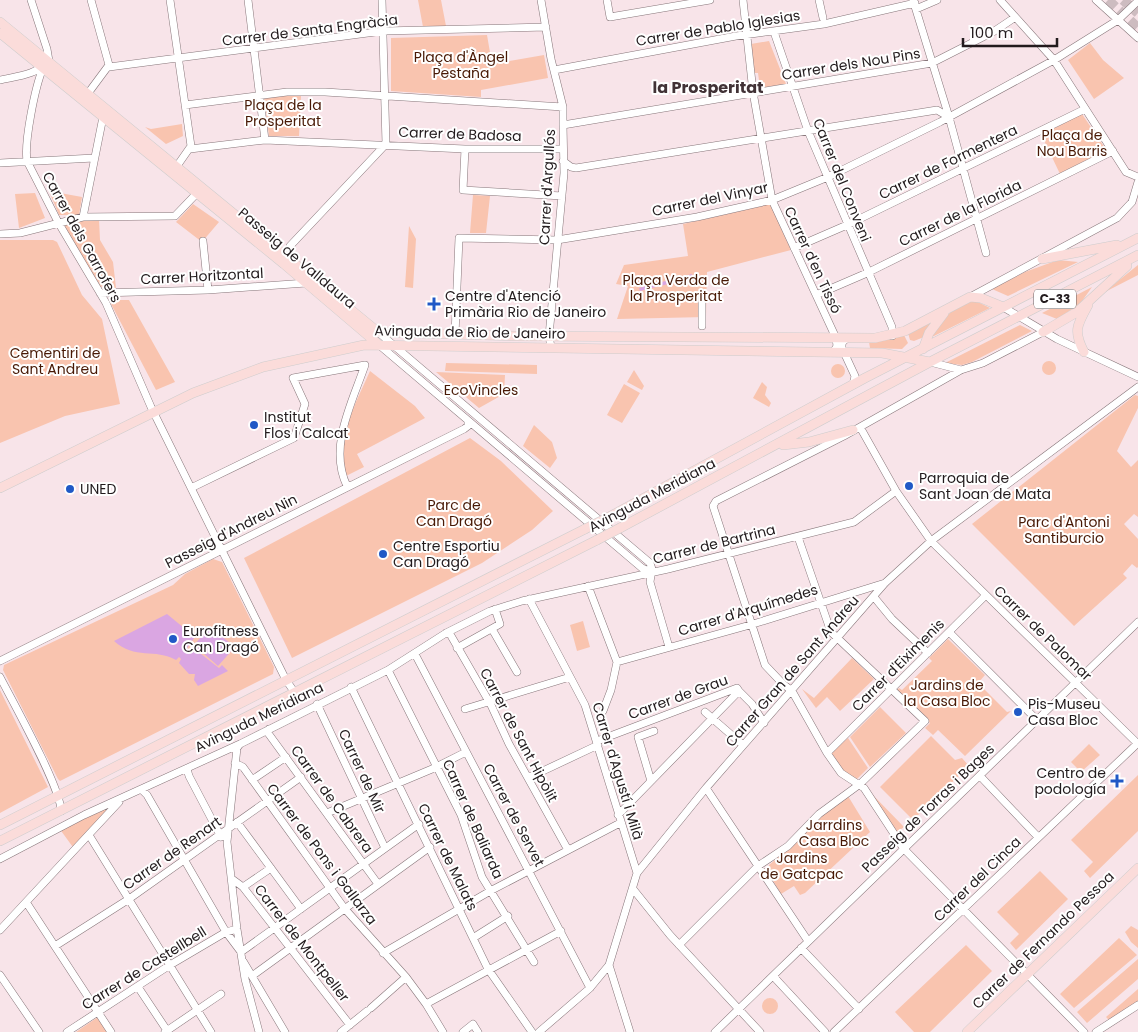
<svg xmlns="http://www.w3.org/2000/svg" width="1138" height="1032" viewBox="0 0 1138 1032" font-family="Poppins,sans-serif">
<rect width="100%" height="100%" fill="#f8e4e9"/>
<path fill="#f9c4af" d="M418 0H441L446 26 423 27Z
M487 35 492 64 544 55 548 78 481 90V97L391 91V38Z
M769 41 786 84 760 88 758 73H754L751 44Z
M1090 43 1103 60 1124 78 1094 99 1068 60Z
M282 96H301L299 136H269L264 98Z
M1082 114 1107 151 1060 174 1041 134Z
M182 124 183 136 166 144 145 127 151 129Z
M49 191 82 197 79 215H59Z
M35 193 45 218 19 228 15 194Z
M473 195 490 196 486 233H470Z
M193 204 219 222 202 242 176 222Z
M770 204 791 250 707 272 706 317 617 319 628 286 616 284 624 265 688 256 683 224Z
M99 219 100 240 113 262 116 288 101 287 66 231 64 225 69 222Z
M409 226 416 239 413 288 405 287Z
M0 240H53L57 242 82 295 102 319 120 404 65 416 0 443Z
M1058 260 1078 262 1008 296 992 289 1025 272Z
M1138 265V275L1103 293Z
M1092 287 1080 304 1057 319 1042 313Z
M109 300H129L175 382 156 390Z
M968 302H978L990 308 930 338C939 320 950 311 968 302Z
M934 319 924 337 914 341 910 340 908 333Z
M1020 325 1032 331 972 362 962 365 945 363Z
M904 335 908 343 902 349 870 348 869 342 882 341Z
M1042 368a7 7 0 1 1 14 0a7 7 0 1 1-14 0Z
M446 363 537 365V374L445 371Z
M831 371a7 7 0 1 1 14 0a7 7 0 1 1-14 0Z
M634 370 644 386 642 390 627 382Z
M370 371 415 406 425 418 357 454 364 467 346 476C334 441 356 403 370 371Z
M436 372 505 375 504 394 479 408Z
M762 382 767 387 765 395 771 403 769 407 753 398Z
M624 384 640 393 622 423 607 415Z
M1135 395 1138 396V408L1117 451 1131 467 1138 460V517L1134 514 1124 524 1138 539V567L1137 568 1132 564 1123 574 1127 578 1074 626 972 524Z
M534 425 552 442 557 458 550 468 523 446Z
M470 438 501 461 553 511 532 530 482 563 292 658 244 558Z
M213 559 222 562 274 667 273 674 60 781 58 779 3 670 4 665 173 585 185 574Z
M583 621 590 647 577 651 570 625Z
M948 639 985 675 978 683 1007 712 1011 711 965 756 938 730 933 735 925 728 930 723 897 690 899 688 902 690 932 661 929 658Z
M852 658 874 679 840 711 827 697 816 708 802 689 814 698Z
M0 690 48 787 0 813Z
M880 707 906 733 870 767 850 737Z
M931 736 955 760 962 758 969 766 913 820 880 787Z
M848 738 868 768 856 780 845 774 830 754Z
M1089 744 1100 755 1081 772 1071 762Z
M1138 775V831L1090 878 1084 871 1093 862 1071 840Z
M869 791 904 827 896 833Z
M848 796 870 832 805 893 800 895 794 886 781 894 769 874V865L798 840 819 814Z
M123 799 75 850 59 828Z
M1040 871 1068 899 1016 950 1010 943 1019 934 997 912Z
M1131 926 1138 930V948L1131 942 1125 932Z
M1119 938 1137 955 1074 1008 1060 994Z
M966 945 992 971 930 1032H914L895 1012Z
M1138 959V979L1087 1023 1077 1012Z
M1138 989V1001L1109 1020 1106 1017Z
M762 1006a8 8 0 1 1 16 0a8 8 0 1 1-16 0Z
M98 1017 109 1032H76Z"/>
<path fill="#daa6e2" d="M692 274V278L640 291 639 288Z
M167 614 195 637 187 648 189 650 192 647 219 668 222 665 228 671 198 686 194 680 195 674H189L179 663 181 659 179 657 176 660C155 648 135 660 114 641Z
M210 627 235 647 218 666 194 645Z"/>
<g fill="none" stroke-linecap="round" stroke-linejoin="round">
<path stroke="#cdbcc0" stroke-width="10" stroke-dasharray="10 5" stroke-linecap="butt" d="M1108 0 1138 28
M1123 0 1138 13"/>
<g stroke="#87767a" stroke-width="8">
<path id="minor" d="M170 0 191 146 177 166 172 167
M248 0 265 140
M541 0 551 59 563 107V125L564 173 549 336 551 347
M607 0 610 17 710 0
M743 0 753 92 772 200 836 338 837 346 834 351
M819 0 823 18
M913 0 949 117 986 253
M1000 0 1054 60 1126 172 1138 177
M1096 0 1138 38
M916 9 937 0
M774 32 808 131 892 327V336
M109 67 383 31 546 27
M43 68C35 87 24 142 27 161L58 222 106 303 151 407 286 680 295 693
M554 70 736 36 824 24 915 3
M0 80C18 76 36 75 49 61L47 49 31 0
M86 96 109 65 91 0
M185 105 287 92H325L563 107
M563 125 932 63 993 32 1014 18
M190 149 265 140 465 149H563
M465 149 463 190 562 196
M563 161 571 167 576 168 937 110 949 117
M0 163 94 158
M83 217 103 117
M0 234 20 233 83 217 175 216 199 191
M203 241 208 290
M794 248 847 225 1085 109
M287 255 290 246 386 144 382 0
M100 293 208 290 306 283
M816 295 867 273 1113 151
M970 297 1117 218 1132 202 1138 182
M1003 307 1057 339 1138 377
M702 326V293
M378 332 650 563 652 569 650 582 669 647
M1043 332 983 363 961 370 844 436 716 501 713 506 765 665 783 684 792 691 827 753 841 773 864 788 904 849 1084 1032
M455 335 459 238 557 240 697 217 772 200 828 177 940 122 1054 60 1118 20 1138 1
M847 338 842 343V348L855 376 853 385
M378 344 642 568 651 572
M930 362 961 370
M860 427 896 491 931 541 1138 744
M191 488 294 438 305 404 293 378 365 365C352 403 328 447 347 486
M588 586 617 662 611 690 603 711
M874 597 892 619 928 653
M529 599 585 705 637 873
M492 629 517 672
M949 632 1037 720
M446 633 450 634 491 705 509 744 568 850
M457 648 500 624 495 609
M415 654 590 988
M0 661 464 429 468 426V421
M617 662 750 625 885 583
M388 670 461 815 482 877 534 962
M0 677C13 702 61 788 61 811
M351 687 488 969 532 1032
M739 691 752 704 764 723
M317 704 385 848
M465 709 570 677
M705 712 743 745
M269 729 268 733 378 884
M597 741 737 688 739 691 618 815
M240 744 237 748 227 842 237 929 245 979 259 1032
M827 753 986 595
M235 763 243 767 345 909 406 977 426 1004 443 1032
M187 769 189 776 221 837
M980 776 1038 837
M528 778 598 745
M252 780 286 757
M651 781 638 737 654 731
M706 788 808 941
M142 790 147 795 226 932 241 952 419 824
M327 813 432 769 466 752
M237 822 301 909
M89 835 211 1032
M0 859 84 815 240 744 388 670 446 633 490 611 522 601 668 569 854 522 896 491
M232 879 243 887 350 1025
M243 887 271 868
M633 889 670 935 760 1032
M26 902 111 1032
M0 930 119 802
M473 938 508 916
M679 945 758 866 788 846 819 814 860 784 925 721 831 632 798 537
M55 946 129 899 301 777
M801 948 859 1009
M383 953 492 890 620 823
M243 961 285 1032
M609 965 630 1032
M0 975 39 1032
M252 976 430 847
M773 976 825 1032
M138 987 168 1032
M426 1004 561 931
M371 1008 406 977
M67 1032 170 965 226 932 237 929
M165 1032 221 994
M341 1032 367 1011
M463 1032 473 1024 478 1032
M539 1032 590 988 609 965 637 873 706 788 885 583 931 541 1138 387
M715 1032 1138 622
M834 1032 1138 743
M1096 1032 1138 1005"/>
</g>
<g stroke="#cecdcd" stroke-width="10">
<path id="major" d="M0 22 378 332 515 336 875 338 905 331 970 297 981 298 1003 307
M0 33 284 264 378 344
M1042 259 1117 245
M1043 332 1077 312 1127 266
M923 349 929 333 944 313
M1084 352C1073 331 1077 325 1088 305
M783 445 809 442 853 430
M0 488 193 393 263 367 364 345 882 353 930 362
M609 517 865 378 1138 238
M620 528 930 362 1138 255
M0 825 585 529
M0 841 597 540
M967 1032 1138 868"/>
</g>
<use href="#minor" stroke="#fff" stroke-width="7"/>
<use href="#major" stroke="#fbdcda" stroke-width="9"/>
<g stroke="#cecdcd" stroke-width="10" stroke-linecap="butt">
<path id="major-bridge" d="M585 529 609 517
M597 540 620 528"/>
</g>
<use href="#major-bridge" stroke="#fbdcda" stroke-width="9"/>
</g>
<g fill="#2059c6" stroke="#fff" stroke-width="2">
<path d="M431.5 296.5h5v5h5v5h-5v5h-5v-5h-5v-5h5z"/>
<circle cx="254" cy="425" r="5"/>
<circle cx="909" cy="486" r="5"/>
<circle cx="70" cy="489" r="5"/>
<circle cx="383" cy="554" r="5"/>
<circle cx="173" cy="639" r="5"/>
<circle cx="1018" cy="712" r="5"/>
<path d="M1114.5 773.5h5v5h5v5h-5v5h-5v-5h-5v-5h5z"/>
</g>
<g text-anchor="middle" stroke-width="4" stroke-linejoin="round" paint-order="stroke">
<rect fill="#fff" stroke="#645f61" stroke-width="1" x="1034" y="289.5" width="42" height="19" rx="4"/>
<g font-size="12" font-weight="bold" fill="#221b1d">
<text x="1055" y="303">C-33</text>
</g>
<g font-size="14" fill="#221b1d" stroke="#fff">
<text transform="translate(718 28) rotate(-9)" y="5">Carrer de Pablo Iglesias</text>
<text transform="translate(310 30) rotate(-7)" y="5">Carrer de Santa Engràcia</text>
<text transform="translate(851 64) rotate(-9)" y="5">Carrer dels Nou Pins</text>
<text transform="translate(460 134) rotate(2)" y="5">Carrer de Badosa</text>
<text transform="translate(948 162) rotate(-26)" y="5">Carrer de Formentera</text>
<text transform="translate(842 180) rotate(68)" y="5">Carrer del Conveni</text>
<text transform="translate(547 187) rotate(-87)" y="5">Carrer d'Argullós</text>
<text transform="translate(710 199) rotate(-12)" y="5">Carrer del Vinyar</text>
<text transform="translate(960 213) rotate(-26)" y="5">Carrer de la Florida</text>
<text transform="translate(82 237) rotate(61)" y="5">Carrer dels Garrofers</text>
<text transform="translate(297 258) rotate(40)" y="5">Passeig de Valldaura</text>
<text transform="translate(813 260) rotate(65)" y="5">Carrer d'en Tissó</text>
<text transform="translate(202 276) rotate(-3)" y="5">Carrer Horitzontal</text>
<text transform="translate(470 332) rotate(1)" y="5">Avinguda de Rio de Janeiro</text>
<text transform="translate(652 495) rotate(-28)" y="5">Avinguda Meridiana</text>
<text transform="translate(231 531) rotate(-27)" y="5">Passeig d'Andreu Nin</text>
<text transform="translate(714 544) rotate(-14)" y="5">Carrer de Bartrina</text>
<text transform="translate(748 610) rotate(-17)" y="5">Carrer d'Arquímedes</text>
<text transform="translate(1043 633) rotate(44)" y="5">Carrer de Palomar</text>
<text transform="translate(898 665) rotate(-45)" y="5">Carrer d'Eiximenis</text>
<text transform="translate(792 671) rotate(-49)" y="5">Carrer Gran de Sant Andreu</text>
<text transform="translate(678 697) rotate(-20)" y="5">Carrer de Grau</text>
<text transform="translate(259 717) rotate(-26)" y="5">Avinguda Meridiana</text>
<text transform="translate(519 735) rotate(62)" y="5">Carrer de Sant Hipòlit</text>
<text transform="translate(362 771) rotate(65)" y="5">Carrer de Mir</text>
<text transform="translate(618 771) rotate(73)" y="5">Carrer d'Agustí i Milà</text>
<text transform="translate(332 799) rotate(54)" y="5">Carrer de Cabrera</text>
<text transform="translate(928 808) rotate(-44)" y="5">Passeig de Torras i Bages</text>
<text transform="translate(514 815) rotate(62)" y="5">Carrer de Servet</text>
<text transform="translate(473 819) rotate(66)" y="5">Carrer de Baliarda</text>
<text transform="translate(172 853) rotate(-35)" y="5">Carrer de Renart</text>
<text transform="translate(322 854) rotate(53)" y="5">Carrer de Pons i Gallarza</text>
<text transform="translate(448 857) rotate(64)" y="5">Carrer de Malats</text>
<text transform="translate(977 879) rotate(-44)" y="5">Carrer del Cinca</text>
<text transform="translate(1043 940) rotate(-44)" y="5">Carrer de Fernando Pessoa</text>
<text transform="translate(302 943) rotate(52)" y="5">Carrer de Montpeller</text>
<text transform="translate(144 968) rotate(-32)" y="5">Carrer de Castellbell</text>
</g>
<g font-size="14" fill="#481905" stroke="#fff">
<text x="461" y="62">Plaça d'Àngel<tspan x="461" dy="16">Pestaña</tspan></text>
<text x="283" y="110">Plaça de la<tspan x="283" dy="16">Prosperitat</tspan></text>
<text x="1072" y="140">Plaça de<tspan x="1072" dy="16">Nou Barris</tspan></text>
<text x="676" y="285">Plaça Verda de<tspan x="676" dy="16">la Prosperitat</tspan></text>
<text x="55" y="358">Cementiri de<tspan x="55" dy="16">Sant Andreu</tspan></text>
<text x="481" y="395">EcoVincles</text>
<text x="454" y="510">Parc de<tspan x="454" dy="16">Can Dragó</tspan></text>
<text x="1064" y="527">Parc d'Antoni<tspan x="1064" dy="16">Santiburcio</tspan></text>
<text x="947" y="690">Jardins de<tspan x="947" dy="16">la Casa Bloc</tspan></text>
<text x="834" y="830">Jarrdins<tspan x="834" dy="16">Casa Bloc</tspan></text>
<text x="802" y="863">Jardins<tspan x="802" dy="16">de Gatcpac</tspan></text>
</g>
<g font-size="14" fill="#221b1d" stroke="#fff" text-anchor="start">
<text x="445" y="301">Centre d'Atenció<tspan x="445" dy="16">Primària Rio de Janeiro</tspan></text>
<text x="264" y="422">Institut<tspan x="264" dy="16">Flos i Calcat</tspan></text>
<text x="919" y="483">Parroquia de<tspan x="919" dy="16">Sant Joan de Mata</tspan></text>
<text x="80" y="494">UNED</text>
<text x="393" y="551">Centre Esportiu<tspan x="393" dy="16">Can Dragó</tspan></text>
<text x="183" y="636">Eurofitness<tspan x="183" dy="16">Can Dragó</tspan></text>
<text x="1028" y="709">Pis-Museu<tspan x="1028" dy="16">Casa Bloc</tspan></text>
<text x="1106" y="778" text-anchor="end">Centro de<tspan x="1106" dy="16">podología</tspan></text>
</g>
<g font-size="16" font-weight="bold" fill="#413236" stroke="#fff">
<text x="708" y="93">la Prosperitat</text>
</g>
</g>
<path d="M963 38v8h94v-8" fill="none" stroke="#221b1d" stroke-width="2.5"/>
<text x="970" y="38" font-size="15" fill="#221b1d" stroke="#ffffff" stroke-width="4" paint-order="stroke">100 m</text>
</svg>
